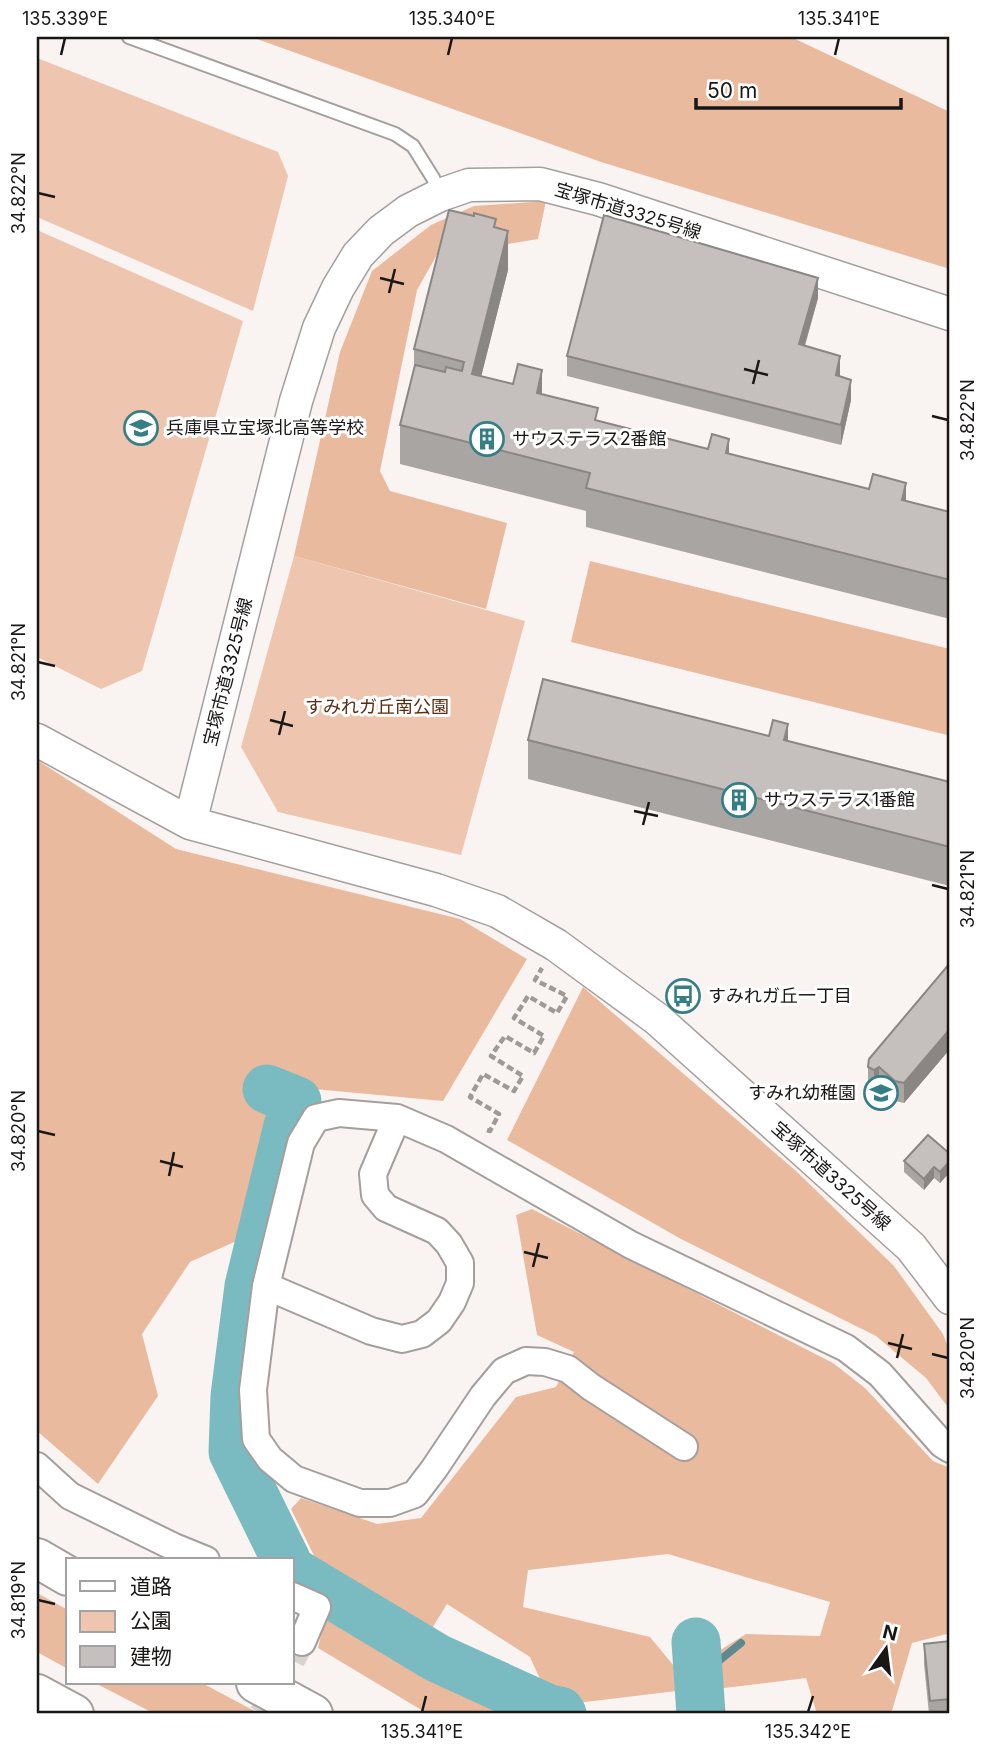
<svg xmlns="http://www.w3.org/2000/svg" width="987" height="1751" viewBox="0 0 987 1751" font-family="Inter,'Noto Sans JP',sans-serif">
<rect width="100%" height="100%" fill="#f9f4f1"/>
<path fill="#eec5ae" d="M37 58 278 152 288 176 253 311 37 217Z
M37 230 243 321 142 671 101 689 37 657Z
M294 556 525 621 461 855 278 812 241 747Z"/>
<path fill="#eaba9f" d="M251 37H791L950 112V269L601 162Z
M546 201 538 239 485 248 443 244 417 290 380 471 390 491 507 523 486 609 294 556 340 352 372 271 431 225 474 206Z
M590 561 950 649V738L947 735 571 642Z
M37 760 176 849 460 919 527 959 443 1101 314 1089 275 1126 243 1238 190 1262 142 1334 158 1396 98 1484 37 1431Z
M583 987 796 1171 894 1266 943 1334 950 1352V1410L926 1378 876 1336 681 1239 507 1140Z
M532 1209 833 1363 865 1388 933 1461 950 1468V1633L912 1643 891 1714H817L806 1678 716 1689 709 1657 746 1634 820 1636 830 1602 668 1554 528 1570 523 1607 650 1637 693 1689 552 1706 530 1657 447 1604 421 1646 445 1681 500 1714H428L318 1648 331 1590 291 1509 301 1498 377 1524 421 1518 516 1397 556 1387 574 1352 537 1335 516 1215Z
M37 1593 68 1610V1669L37 1652Z
M95 1683H202L260 1714H155Z"/>
<g fill="none" stroke-linecap="round" stroke-linejoin="round">
<path stroke="#5d8a8e" stroke-width="8" d="M699 1677 741 1643"/>
<path stroke="#7abbc1" stroke-width="49" d="M267 1089 297 1101 288 1126 249 1286 235 1396 233 1452 286 1560
M292 1571 437 1658 549 1709 560 1711 562 1714
M696 1642 701 1714"/>
<path stroke="#d7d3d0" stroke-width="26" stroke-dasharray="26 13" stroke-linecap="butt" d="M292 1660 302 1642
M262 1714 280 1683"/>
<g stroke="#a49f9d" stroke-width="16">
<path id="service" d="M129 37 395 134 413 146 433 178 440 194"/>
</g>
<g stroke="#a49f9d" stroke-width="30">
<path id="minor" d="M266 1286 371 1331 402 1339 422 1334 439 1321 452 1302 460 1283V1263L449 1244 437 1231 386 1208 375 1195 373 1174 397 1118
M684 1447 591 1387 568 1369 545 1362 526 1361 504 1371 483 1396 434 1469 415 1494 390 1503H360L294 1479 270 1459 256 1439 253 1390 266 1286 301 1143 316 1118 339 1113 397 1118 446 1139 631 1245 846 1348 880 1374 942 1444 950 1449
M37 1466 70 1496 174 1547 206 1560
M292 1596 317 1607 302 1642"/>
</g>
<g stroke="#a49f9d" stroke-width="35">
<path id="tertiary" d="M950 314 598 199 540 184 469 185 440 195 408 211 381 231 358 255 338 288 319 328 296 401 190 823 436 890 497 911 556 945 657 1019 911 1247 950 1298
M37 740 190 823"/>
</g>
<g stroke="#a49f9d" stroke-width="42">
<path id="motorway" d="M37 1558 68 1576
M256 1683 313 1714
M37 1694 74 1714"/>
</g>
<path stroke="#9d9a97" stroke-width="4.5" stroke-dasharray="7 3.5" stroke-linecap="butt" d="M487 1130 490 1131 499 1114 470 1097 483 1074 514 1091 523 1076 491 1056 505 1036 534 1053 544 1036 514 1018 528 996 557 1013 567 996 535 980 542 968"/>
<use href="#service" stroke="#fff" stroke-width="12"/>
<use href="#minor" stroke="#fff" stroke-width="26"/>
<use href="#tertiary" stroke="#fff" stroke-width="32"/>
<use href="#motorway" stroke="#fff" stroke-width="38"/>
</g>
<path fill="#a9a5a3" d="M496 228 508 270 481 376 542 394 598 421 729 454 950 512V619L586 527V511L400 464V425L414 368V349Z
M818 298 805 346 840 376 851 400 841 445 567 376V356Z
M528 740 788 741 950 782V886L528 779Z
M950 963V1049L904 1103 895 1101 879 1087 874 1090 868 1088V1067Z
M950 1154V1172L940 1183 934 1178 924 1190 904 1172V1161Z
M950 1641V1714H929L924 1664V1644Z"/>
<path fill="#8a8684" d="M508 231V270L472 413V374Z
M818 278V298L799 365V344Z
M840 356V376L836 375Z
M542 370V409L537 393Z
M851 380V400L841 445V425Z
M729 439V478L726 453Z
M906 483V522L902 500Z
M788 724V763L784 740Z
M950 1029V1049L904 1103V1083Z
M879 1067V1087L874 1090V1070Z
M950 1161V1172L940 1183V1172Z
M934 1167V1178L924 1190V1179Z"/>
<path fill="#c5c0bd" stroke="#8a8684" stroke-width="2" d="M449 210 474 216V213L496 219 494 227 508 231 472 374 513 384 518 364 542 370 537 393 598 408 595 420 708 449 712 434 729 439 726 453 869 489 873 474 906 483 902 500 950 512V580L586 488 590 473 400 425 415 365 445 372 446 367 462 371 464 362 414 349Z
M604 215 818 278 799 344 840 356 836 375 851 380 841 425 567 356Z
M543 679 769 736 773 720 788 724 784 740 950 782V847L528 740Z
M950 963V1029L904 1083 895 1081 879 1067 874 1070 868 1067 869 1059Z
M928 1135 950 1154V1161L940 1172 934 1167 924 1179 904 1161Z
M950 1641V1699L930 1701 924 1644Z"/>
<path fill="none" stroke="#191716" stroke-width="2.5" d="M61 55 65 38M448 55 452 38M835 55 839 38M38 193 55 197M380 278 404 284M389 293 395 269M744 369 768 375M753 384 759 360M932 416 948 420M38 662 55 666M270 720 293 726M279 735 285 711M634 811 658 816M643 825 649 802M932 885 948 889M38 1131 55 1135M160 1161 183 1167M169 1176 174 1152M524 1252 548 1258M533 1267 539 1243M888 1343 912 1349M932 1354 948 1358M897 1358 903 1334M38 1600 55 1604M422 1712 426 1696M808 1712 813 1696"/>
<defs>
<g id="school-ring" transform="scale(1.75)"><circle r="9.5" fill="#fff" stroke="#367e85" stroke-width="1.5"/><path d="M0-5L7-2L0 1L-7-2ZM-4 1L0 2.5L4 1V4Q0 6-4 4Z" fill="#367e85"/></g>
<g id="building-ring" transform="scale(1.75)"><circle r="9.5" fill="#fff" stroke="#367e85" stroke-width="1.5"/><path d="M-4-6H4V6H1V3H-1V6H-4ZM-2.5-4.3h1.7v1.8h-1.7ZM.8-4.3h1.7v1.8H.8ZM-2.5-1h1.7V.8h-1.7ZM.8-1h1.7V.8H.8Z" fill="#367e85"/></g>
<g id="bus-ring" transform="scale(1.75)"><circle r="9.5" fill="#fff" stroke="#367e85" stroke-width="1.5"/><path d="M-5-6H5V4H4V6H2V4H-2V6H-4V4H-5ZM-3.5-4V0h7V-4ZM-3.5 1.2v1.5H-2V1.2ZM2 1.2v1.5H3.5V1.2Z" fill="#367e85"/></g>
</defs>
<g fill-rule="evenodd">
<use href="#school-ring" x="141" y="428"/>
<use href="#building-ring" x="487" y="439"/>
<use href="#building-ring" x="739" y="800"/>
<use href="#bus-ring" x="683" y="996"/>
<use href="#school-ring" x="881" y="1093"/>
</g>
<g text-anchor="middle" stroke-width="6" stroke-linejoin="round" paint-order="stroke">
<g font-size="18" fill="#191716" stroke="#fff">
<text transform="translate(628 211) rotate(17)" y="6">宝塚市道3325号線</text>
<text transform="translate(228 672) rotate(-76)" y="6">宝塚市道3325号線</text>
<text transform="translate(831 1176) rotate(42)" y="6">宝塚市道3325号線</text>
</g>
<g font-size="18" fill="#191716" stroke="#fff" text-anchor="start">
<text x="166" y="434">兵庫県立宝塚北高等学校</text>
<text x="512" y="445">サウステラス2番館</text>
<text x="764" y="806">サウステラス1番館</text>
<text x="708" y="1002">すみれガ丘一丁目</text>
<text x="856" y="1099" text-anchor="end">すみれ幼稚園</text>
</g>
<g font-size="18" fill="#5a2d10" stroke="#fff">
<text x="377" y="713">すみれガ丘南公園</text>
</g>
</g>
<rect width="987" height="1751" fill="none" stroke="#ffffff" stroke-width="77"/>
<rect x="66" y="1558" width="228" height="126" fill="#ffffff" stroke="#a3a2a2" stroke-width="2"/>
<rect x="80" y="1581" width="35" height="10" fill="#ffffff" stroke="#a3a2a2" stroke-width="2"/>
<text x="130" y="1594" font-size="21" fill="#191716">道路</text>
<rect x="80" y="1611" width="35" height="21" fill="#eec5ae" stroke="#a3a2a2" stroke-width="2"/>
<text x="130" y="1628" font-size="21" fill="#191716">公園</text>
<rect x="80" y="1646" width="35" height="21" fill="#c5c0bd" stroke="#a3a2a2" stroke-width="2"/>
<text x="130" y="1664" font-size="21" fill="#191716">建物</text>
<g transform="translate(886 1649) rotate(14)" stroke="#ffffff" stroke-width="5" paint-order="stroke">
<path d="M0-5L12 26L0 18L-12 26Z" fill="#191716"/>
<text y="-10" font-size="19" font-weight="bold" text-anchor="middle" fill="#191716">N</text>
</g>
<path d="M696 98v10h205v-10" fill="none" stroke="#191716" stroke-width="3.5"/>
<text x="707" y="98" font-size="21" fill="#191716" stroke="#ffffff" stroke-width="5" paint-order="stroke">50 m</text>
<rect x="38" y="38" width="910" height="1674" fill="none" stroke="#191716" stroke-width="2.5"/>
<g font-size="18" text-anchor="middle" fill="#191716">
<text x="65" y="25">135.339°E</text>
<text x="452" y="25">135.340°E</text>
<text x="839" y="25">135.341°E</text>
<text transform="translate(19 193) rotate(-90)" y="6">34.822°N</text>
<text transform="translate(968 420) rotate(-90)" y="6">34.822°N</text>
<text transform="translate(19 662) rotate(-90)" y="6">34.821°N</text>
<text transform="translate(968 889) rotate(-90)" y="6">34.821°N</text>
<text transform="translate(19 1131) rotate(-90)" y="6">34.820°N</text>
<text transform="translate(968 1358) rotate(-90)" y="6">34.820°N</text>
<text transform="translate(19 1600) rotate(-90)" y="6">34.819°N</text>
<text x="422" y="1738">135.341°E</text>
<text x="808" y="1738">135.342°E</text>
</g>
</svg>
